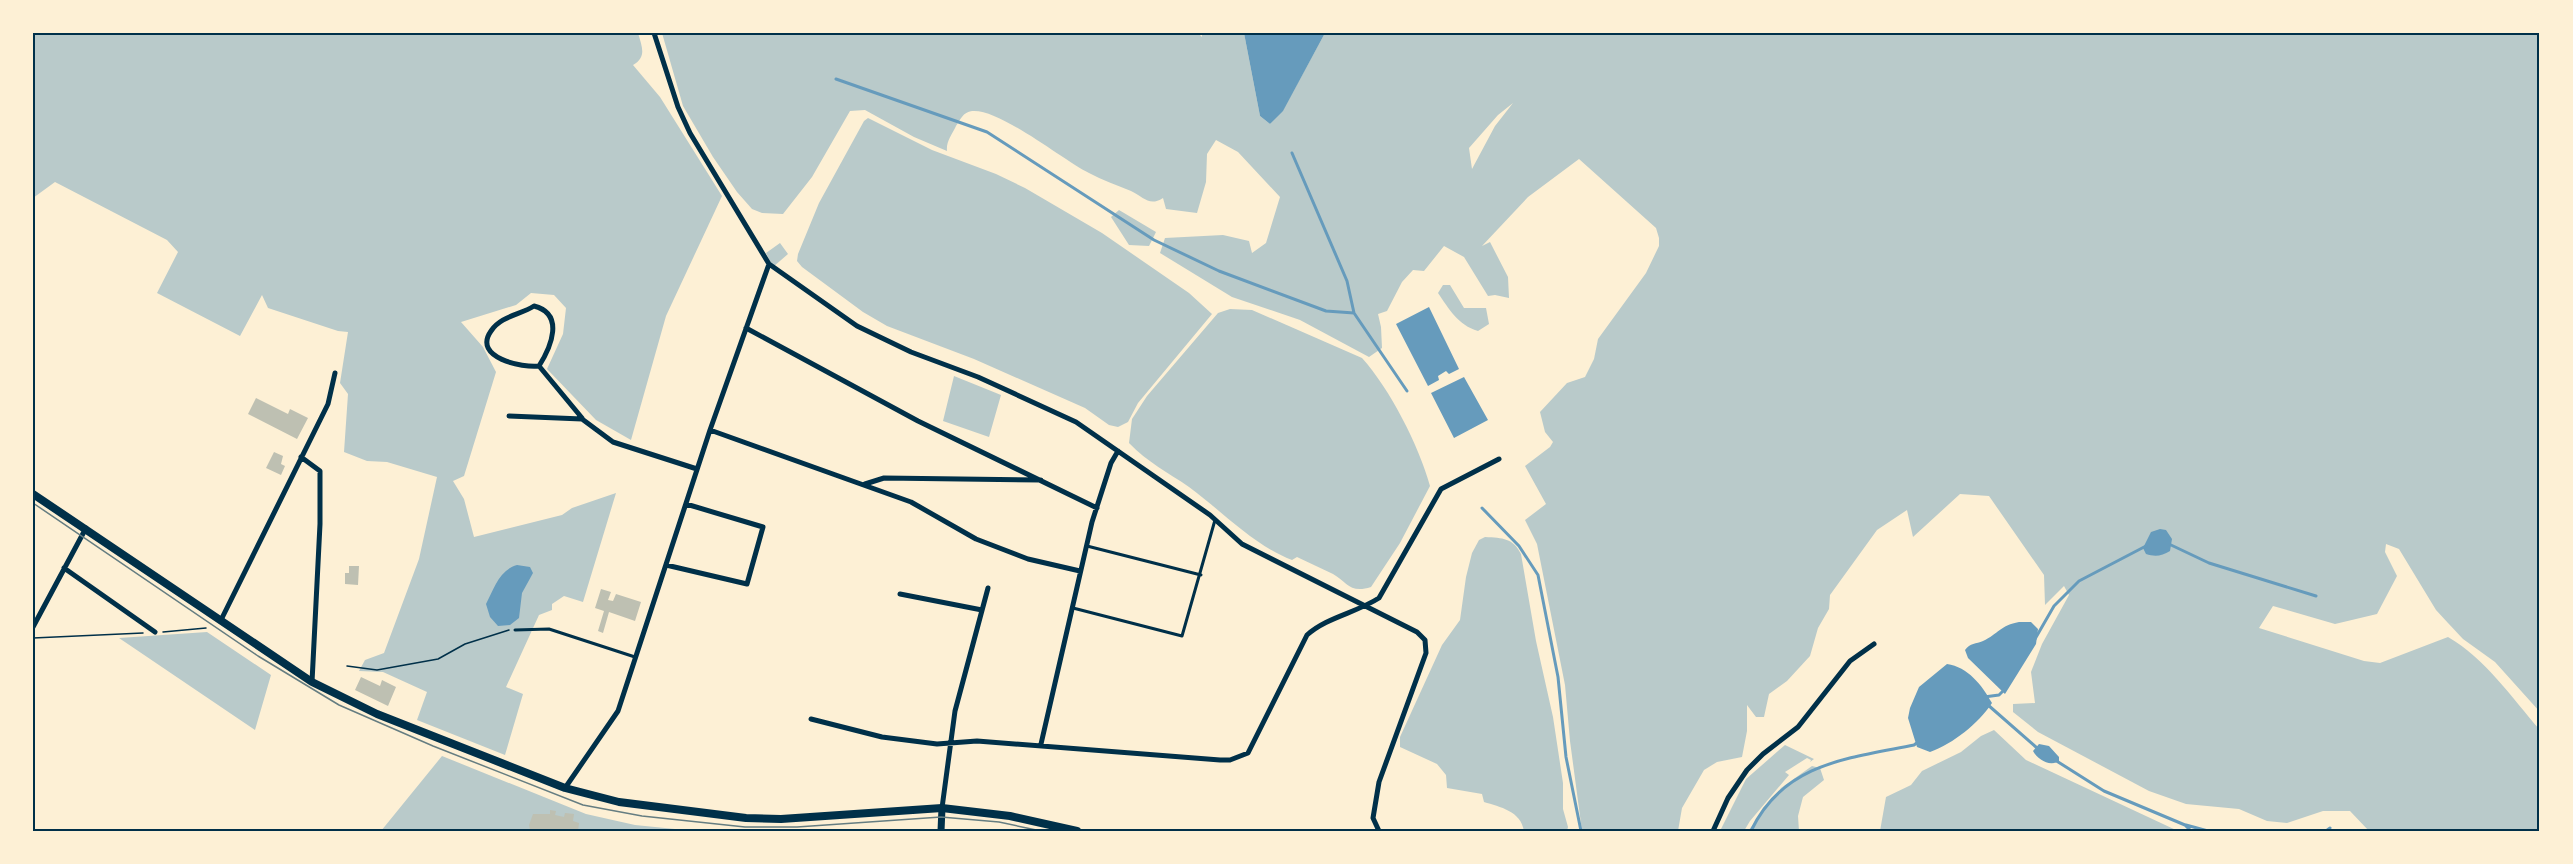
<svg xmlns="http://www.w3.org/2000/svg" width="2573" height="864" viewBox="0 0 2573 864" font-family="Bitter,serif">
<rect width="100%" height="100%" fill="#fdf0d5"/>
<path fill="#b9caca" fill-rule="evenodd" d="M33 33H638C642 47 647 57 633 65L660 97 722 196 666 316 631 440 596 420 547 369 563 334 566 308 554 295 531 293 516 305 461 322 483 347 496 372 464 476 453 481 464 499 474 537 562 515 572 508 616 493 583 602 564 596 552 604V610L539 615 506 687 523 694 505 755 417 720 427 692 383 672 359 671 365 660 384 653 419 559 437 477 387 462 367 461 344 452 348 394 340 383 348 332 338 331 268 308 262 295 240 336 157 293 178 252 167 240 55 182 33 198Z
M662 33H1198L1202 37V33H1244L1260 116 1270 124 1283 110 1325 33H2540V712L2495 662 2463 639 2448 623 2436 610 2399 549 2386 544 2385 552 2397 576 2377 614 2335 624 2273 606 2259 628 2364 661 2380 663 2448 637C2485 658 2512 698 2540 730V831H2369L2350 811H2323L2287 823 2267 821 2239 809 2186 804 2149 791 2038 732 2013 712V704L2035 703 2031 672 2042 644 2069 595 2064 586 2045 605 2044 575 1989 496 1960 494 1913 537 1907 510 1877 530 1830 595 1829 609 1818 628 1810 656 1787 681 1769 694 1764 717H1756L1747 705V731L1742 757 1717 762 1704 770 1682 808 1678 831H1582L1570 741 1565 685 1537 544 1525 520 1546 504 1525 466 1550 447 1553 442 1545 432 1540 412 1567 383 1585 377 1594 359 1598 339 1646 273 1659 246V238L1656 228 1579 159 1528 197 1482 246 1490 242 1508 277 1509 298 1495 295 1488 296 1464 257 1444 246 1424 271 1413 270 1402 282 1387 311 1378 314 1381 327 1382 348 1369 357 1300 320 1232 297 1160 253 1165 238 1223 235 1249 241 1252 253 1266 243 1280 197 1238 152 1216 140 1207 154 1206 182 1197 213 1166 209 1163 198C1149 207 1144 197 1131 191 1117 185 1102 180 1089 173 1063 160 999 108 972 111 963 112 960 120 956 126 952 135 946 141 947 151L914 137 865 110 850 111 812 177 783 214 762 213 752 209 737 192 713 157 683 106ZM1513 103 1495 126 1472 169 1469 148 1498 115Z
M868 118 932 150 996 174 1025 188 1102 233 1189 293 1212 314 1138 403 1128 422 1118 427 1109 425 1085 408 974 359 887 326 863 312 802 267 797 261 798 254 819 203 864 121Z
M1119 210 1156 232 1149 246 1129 245 1111 217Z
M780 243 788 254 773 267 766 253Z
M1443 285H1450L1464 308H1486L1489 324 1478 331C1458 325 1449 309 1438 293Z
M1230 309 1252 310 1362 358C1390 389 1419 446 1430 486L1400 543 1371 587C1350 594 1347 582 1333 574 1321 568 1309 563 1297 557L1292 560C1253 545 1222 511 1189 487 1169 473 1147 462 1129 443L1132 419 1147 396 1218 313Z
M954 376 1001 395 989 437 943 421Z
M1485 537C1503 538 1513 538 1521 554L1536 641 1553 717 1563 783V809L1568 827 1567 831H1524C1521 811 1500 807 1484 802L1482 794 1447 788 1446 775 1437 764 1400 747V737L1442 645 1460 620 1466 577 1472 553 1479 540Z
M207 632 271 675 255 730 119 638Z
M1994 730 2026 760 2178 831H1880L1886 797 1911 785 1922 771 1961 752 1981 736Z
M1785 745 1814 759 1810 762 1811 760 1807 758 1785 772 1789 775 1750 821 1744 831H1720L1746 779Z
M442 756 586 814 635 825 695 831H381Z
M1812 766 1820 768 1824 780 1803 797 1798 816 1799 831H1748L1781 788Z"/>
<path fill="#669bbc" d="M1244 33H1325L1283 111 1270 124 1260 116Z
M1429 307 1459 369 1449 374 1446 371 1438 376 1439 380 1428 386 1396 324Z
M1464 377 1488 420 1454 438 1431 393Z
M2160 529 2166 530 2172 539 2170 551C2162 556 2155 557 2146 554L2143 548 2151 532Z
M517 565 530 567 533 573 522 593 519 618 510 625 498 626 490 617 486 604C494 589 499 570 517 565Z
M2019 622H2031L2038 629 2036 644 2005 694 1968 658 1965 650C1970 643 1976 644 1983 641 1998 634 2001 625 2019 622Z
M1947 664C1968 667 1982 685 1992 703 1978 724 1954 743 1930 752L1917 747 1908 718 1910 708 1919 687Z
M2039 744 2049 746 2059 757V761C2050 767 2038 760 2033 751Z"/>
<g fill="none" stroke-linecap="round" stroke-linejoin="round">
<path stroke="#669bbc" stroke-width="3" d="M836 79 987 132 1154 240 1219 271 1326 311 1354 313
M1292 153 1347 281 1354 313 1407 391
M1482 508 1519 546 1538 575 1558 677 1566 757 1581 831
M2171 545 2209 563 2316 596
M2035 639 2054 606 2079 581 2146 546
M1984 697 1999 695 2005 689
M1988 705 2037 748
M2055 760 2104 791 2185 825 2191 831
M2186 825 2208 831
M1751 831C1783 763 1849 758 1914 745L1918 742
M2326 831 2330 828"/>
</g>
<path fill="#bec0b2" d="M256 398 288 414 290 409 308 418 297 439 248 414Z
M274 452 283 456 281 464 285 466 281 475 266 468Z
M349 566H359L358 585 345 584V573H349Z
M601 589 611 592 608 600 613 601 616 594 641 602 635 621 609 612 603 633 598 631 604 611 595 608Z
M361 677 380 686 382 680 396 687 388 706 355 690Z
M550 810 556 811 555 815 564 817 565 813 574 814 573 821 579 823 578 831 530 830 529 825 533 814H550Z"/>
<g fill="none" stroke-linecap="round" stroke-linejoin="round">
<path stroke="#003049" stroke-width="1.5" d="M163 632 206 628
M33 638 143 633
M347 666 377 670 438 659 465 644 509 630"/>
<path stroke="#003049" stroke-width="3" d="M1087 546 1201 575
M1073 608 1182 636 1215 520
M515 630 549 629 635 657"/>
<path stroke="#003049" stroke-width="5" d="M654 33 678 107 690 133 769 264 857 326 911 352 978 377 1076 422 1210 515 1242 544 1417 632 1425 640 1426 653 1379 782 1373 818 1379 831
M534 306C565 314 551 347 539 366 523 368 472 358 491 331 501 316 520 315 534 306Z
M746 328 918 421 1097 508
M539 366 582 418
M509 416 582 419 613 442 697 469
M710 430 911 502 976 539 1028 559 1080 571
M301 457 320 471V524L312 682
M865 484 884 478 1041 480
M666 565 747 584 763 527 686 504
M64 568 155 632
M900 594 982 610
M221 620 328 404 335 373
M33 627 86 528
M811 719 882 737 937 744 977 741 1220 760H1230L1248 753 1307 635C1327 617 1356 613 1379 598L1441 489 1499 459
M1041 744 1092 522 1111 463 1118 451
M565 788 618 711 710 430 769 264
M942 808 955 711 988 588
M1713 831 1728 798 1747 770 1763 754 1798 727 1850 661 1874 644"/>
<path stroke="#003049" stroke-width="7" d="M941 831 942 808"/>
<path stroke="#003049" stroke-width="8" d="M33 494 312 682 377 714 565 788 619 802 746 818 781 819 942 808 1010 816 1077 831"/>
<path stroke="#657d81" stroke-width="1.5" d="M33 503 258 656 339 705 433 746 583 805 642 816 745 827H797L941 817 999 822 1041 831"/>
</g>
<rect width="2573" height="864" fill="none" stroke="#fdf0d5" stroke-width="69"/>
<rect x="34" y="34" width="2504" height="796" fill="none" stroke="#003049" stroke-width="2"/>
</svg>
